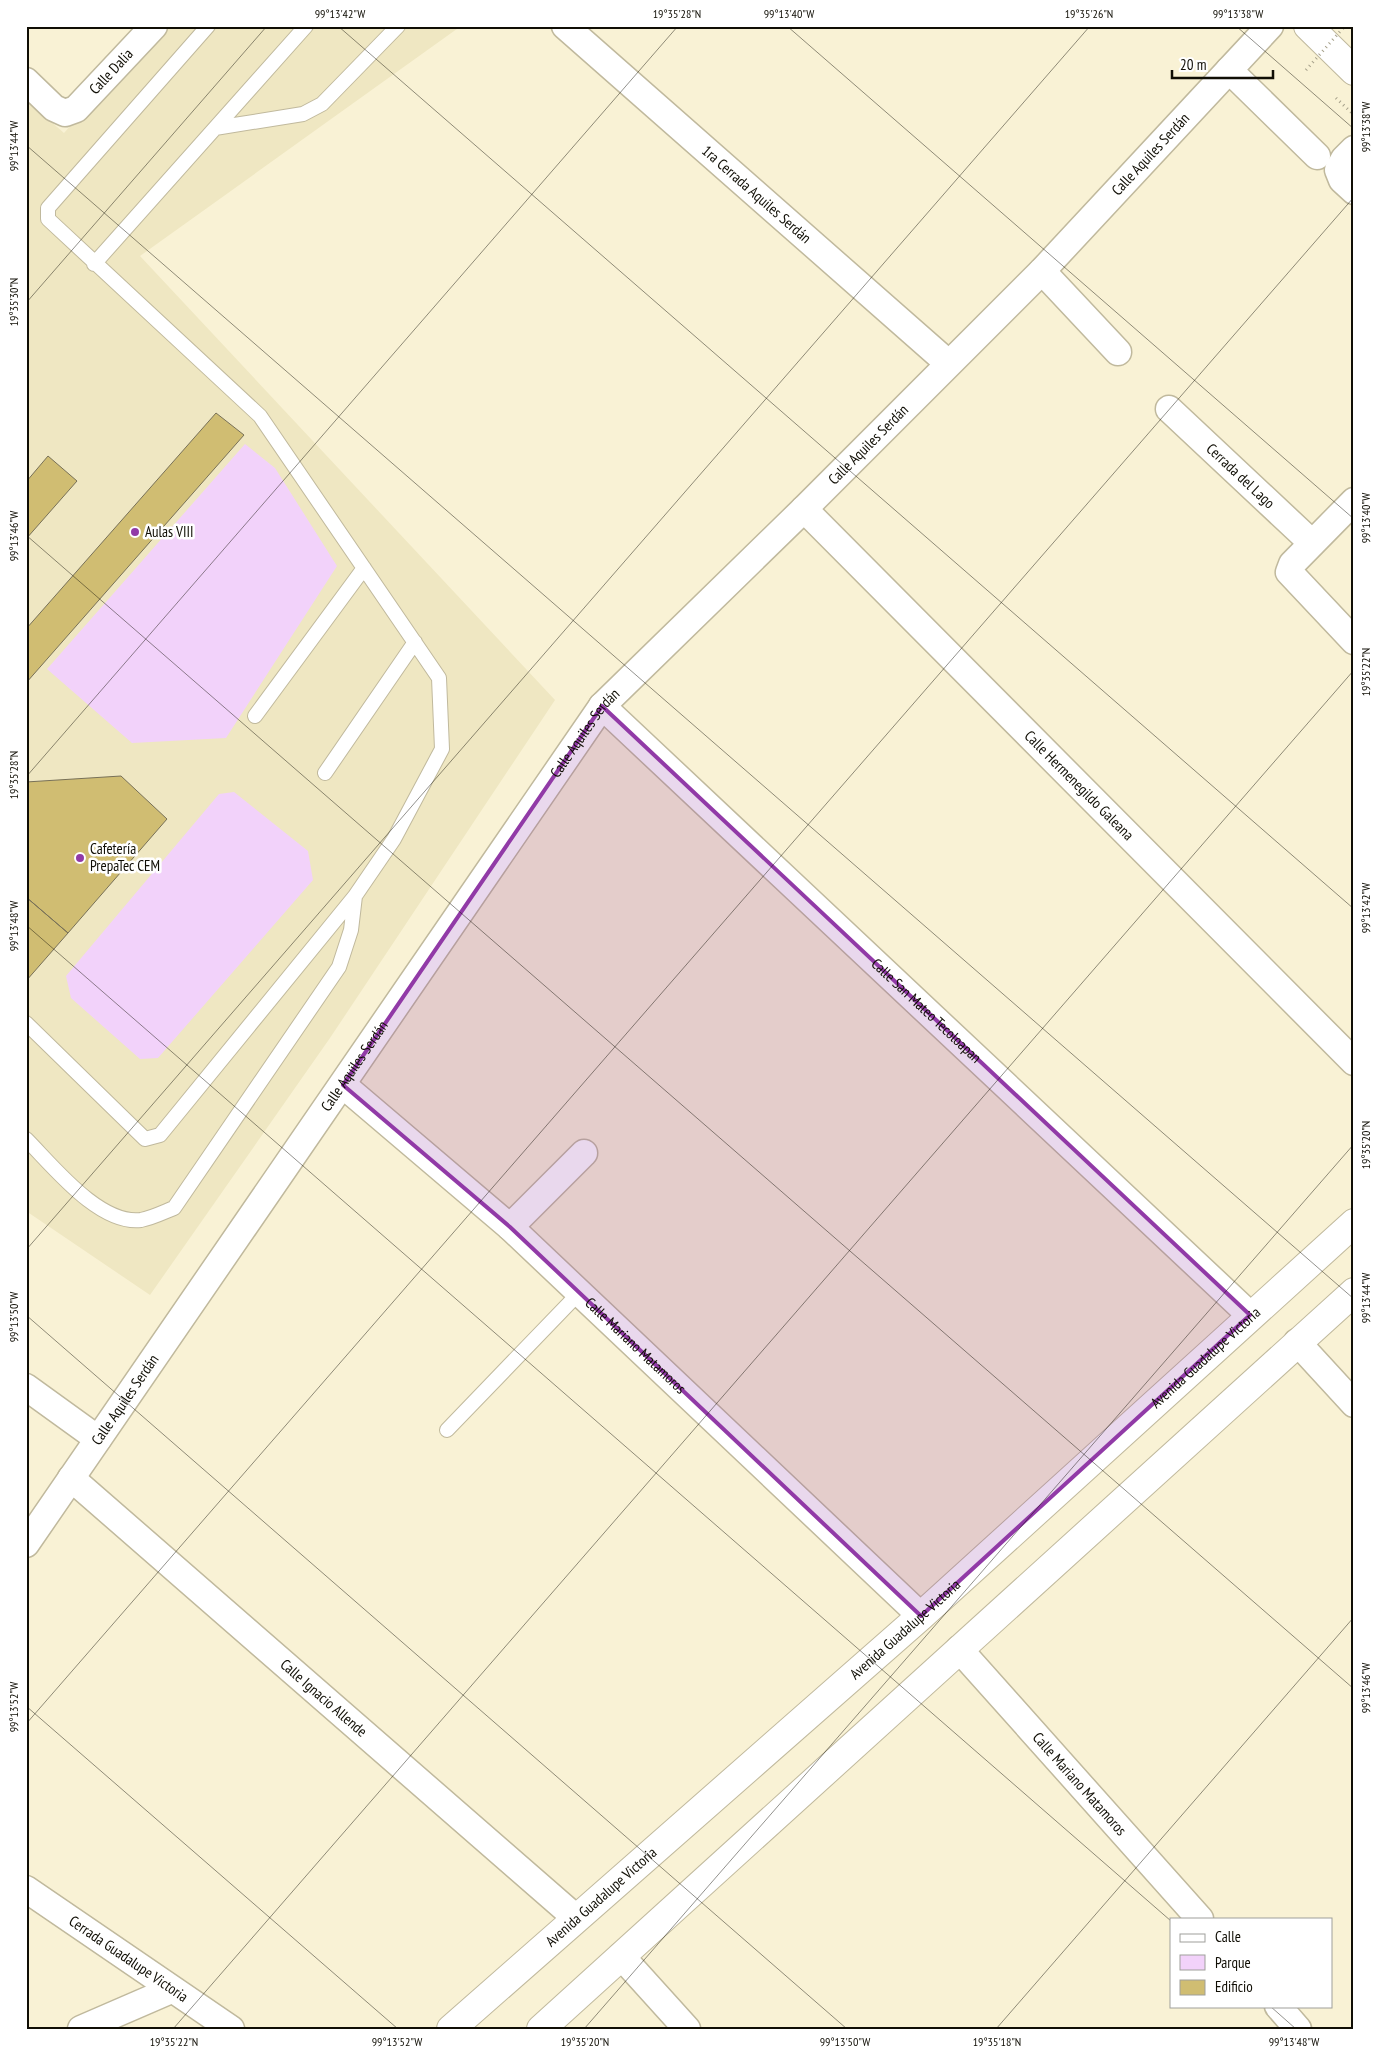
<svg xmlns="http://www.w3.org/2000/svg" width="1380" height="2055" viewBox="0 0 1380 2055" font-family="'PT Sans Narrow',sans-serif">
<rect width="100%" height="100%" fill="#f9f2d5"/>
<path fill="#efe7c2" d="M160 26H461L140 256 555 700 330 1038 150 1295 26 1211V100L64 133Z"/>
<path fill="#f2d2fa" d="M245 444 275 468 337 566 226 738 132 743 47 669Z
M234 792 308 851 313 880 158 1058 140 1059 71 998 66 976 219 794Z"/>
<path fill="#d0bd72" stroke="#787158" d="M216 413 244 435 26 683V629Z
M48 456 77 481 26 539V482Z
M121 776 167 819 68 933 26 897V782Z
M26 897 68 933 26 981Z"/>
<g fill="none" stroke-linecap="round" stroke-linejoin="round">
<g stroke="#c0b99d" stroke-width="16">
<path id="service" d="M215 128 303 114 322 104 398 26
M94 264 306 26
M255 716 364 568
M325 773 415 642
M26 1023 145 1139 160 1135 355 896 394 839 442 749 439 678 260 416 48 219V208L208 26
M26 1139C53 1166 99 1225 141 1220 152 1218 164 1212 174 1208L339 967 351 930 355 896
M447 1430 580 1292"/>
</g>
<g stroke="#c0b99d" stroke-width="29">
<g id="minor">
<path id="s1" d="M565 26 948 363"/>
<path d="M1229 70 1317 156"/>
<path id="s2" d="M26 81 54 108 65 113 76 109 154 26"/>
<path d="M1354 149 1344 159 1338 170 1342 180 1354 191"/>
<path d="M1042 271 1118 352"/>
<path id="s3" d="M1169 409 1312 543"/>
<path d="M1354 501 1292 564 1289 572 1354 641"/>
<path id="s4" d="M804 509 1354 1062"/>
<path id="s5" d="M602 706 1250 1315"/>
<path id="s6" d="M343 1085 510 1227 921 1616"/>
<path d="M510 1227 584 1153"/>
<path d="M1297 1342 1354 1404"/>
<path d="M26 1387 98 1439"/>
<path id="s7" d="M71 1478 576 1918"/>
<path id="s8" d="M26 1544 602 706 804 509 1042 271 1270 26"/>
<path id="s9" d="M959 1649 1200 1919"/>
<path id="s10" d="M26 1889 231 2029"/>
<path d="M621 1956 687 2029"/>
<path d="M1278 2006 1298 2029"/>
<path d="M81 2029 171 1990"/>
</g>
</g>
<g stroke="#c0b99d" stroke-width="30">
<g id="secondary">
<path id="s11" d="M451 2029 921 1616 1354 1223"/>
<path d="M541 2029 1354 1292"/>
</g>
</g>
<g stroke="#c0b99d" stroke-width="30">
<path id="primary" d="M1308 26 1354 71"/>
</g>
<path stroke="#a6a18b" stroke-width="3" stroke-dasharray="1 4" stroke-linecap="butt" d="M1336 98 1354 115"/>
<use href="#service" stroke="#fff" stroke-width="14"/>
<use href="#minor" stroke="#fff" stroke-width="26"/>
<use href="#secondary" stroke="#fff" stroke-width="28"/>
<use href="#primary" stroke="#fff" stroke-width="28"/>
<path stroke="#a6a18b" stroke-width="3" stroke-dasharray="1 4" stroke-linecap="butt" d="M1306 70 1345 26"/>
</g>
<path fill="#913aa7" fill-opacity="0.2" stroke="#913aa7" stroke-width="4" stroke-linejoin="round" d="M602 706 1250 1315 921 1616 510 1227 343 1085Z"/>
<path fill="none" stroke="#100e05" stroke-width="1" stroke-opacity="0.45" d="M338 26 1354 909M787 26 1354 519M1236 26 1354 129M26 145 1354 1299M26 303 267 26M26 535 1354 1689M26 777 678 26M26 925 1171 1921M26 1250 1090 26M26 1315 847 2029M26 1706 398 2029M26 1724 1354 197M1270 2006 1296 2029M173 2029 1354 670M584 2029 1354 1144M996 2029 1354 1617"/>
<g fill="#913aa7" stroke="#fff" stroke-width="2">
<circle cx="135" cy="532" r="5"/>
<circle cx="80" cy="858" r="5"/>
</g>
<g text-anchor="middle" stroke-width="5" stroke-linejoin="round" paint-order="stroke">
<g font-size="15" fill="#100e05" stroke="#fff">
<text dy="5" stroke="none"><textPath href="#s2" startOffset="114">Calle Dalia</textPath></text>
<text dy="5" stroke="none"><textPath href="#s8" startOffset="1795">Calle Aquiles Serdán</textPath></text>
<text dy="5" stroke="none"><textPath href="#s1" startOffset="255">1ra Cerrada Aquiles Serdán</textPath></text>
<text dy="5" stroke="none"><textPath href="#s8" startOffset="1390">Calle Aquiles Serdán</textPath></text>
<text dy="5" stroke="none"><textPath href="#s3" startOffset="98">Cerrada del Lago</textPath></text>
<text dy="5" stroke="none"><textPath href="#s8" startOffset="985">Calle Aquiles Serdán</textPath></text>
<text dy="5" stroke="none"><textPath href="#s4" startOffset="390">Calle Hermenegildo Galeana</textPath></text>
<text dy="5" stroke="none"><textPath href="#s5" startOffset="445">Calle San Mateo Tecoloapan</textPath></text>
<text dy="5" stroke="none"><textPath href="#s8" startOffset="580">Calle Aquiles Serdán</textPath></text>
<text dy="5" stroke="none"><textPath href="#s6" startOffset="392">Calle Mariano Matamoros</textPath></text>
<text dy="5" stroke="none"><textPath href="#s11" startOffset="1010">Avenida Guadalupe Victoria</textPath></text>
<text dy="5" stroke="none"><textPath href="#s8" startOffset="175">Calle Aquiles Serdán</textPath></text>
<text dy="5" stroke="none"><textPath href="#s11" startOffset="605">Avenida Guadalupe Victoria</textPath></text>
<text dy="5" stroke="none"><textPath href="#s7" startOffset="335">Calle Ignacio Allende</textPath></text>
<text dy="5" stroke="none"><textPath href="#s9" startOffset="181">Calle Mariano Matamoros</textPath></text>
<text dy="5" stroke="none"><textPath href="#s11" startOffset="200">Avenida Guadalupe Victoria</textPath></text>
<text dy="5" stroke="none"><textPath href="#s10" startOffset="124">Cerrada Guadalupe Victoria</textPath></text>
</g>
<g font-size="15" fill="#100e05" stroke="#fff" text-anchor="start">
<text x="145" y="537">Aulas VIII</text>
<text x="90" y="854">Cafetería<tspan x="90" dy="17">PrepaTec CEM</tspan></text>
</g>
</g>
<rect width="1380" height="2055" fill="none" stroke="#ffffff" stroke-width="55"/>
<rect x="1170" y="1918" width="162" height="90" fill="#ffffff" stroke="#9f9f9b"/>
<rect x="1180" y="1934" width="25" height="8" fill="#ffffff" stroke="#9f9f9b"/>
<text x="1215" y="1942" font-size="15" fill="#100e05">Calle</text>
<rect x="1180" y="1955" width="25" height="15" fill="#f2d2fa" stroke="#9f9f9b"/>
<text x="1215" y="1968" font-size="15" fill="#100e05">Parque</text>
<rect x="1180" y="1980" width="25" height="15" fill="#d0bd72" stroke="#9f9f9b"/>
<text x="1215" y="1992" font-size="15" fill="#100e05">Edificio</text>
<path d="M1172 70v8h101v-8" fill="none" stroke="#100e05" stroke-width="2.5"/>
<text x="1180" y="70" font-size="15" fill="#100e05" stroke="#ffffff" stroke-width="4" paint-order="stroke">20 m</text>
<rect x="28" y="28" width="1324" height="2000" fill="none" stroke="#100e05" stroke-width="2"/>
<g font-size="12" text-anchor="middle" fill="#100e05">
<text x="340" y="18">99°13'42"W</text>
<text x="677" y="18">19°35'28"N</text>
<text x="789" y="18">99°13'40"W</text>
<text x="1089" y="18">19°35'26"N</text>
<text x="1238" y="18">99°13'38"W</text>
<text transform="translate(1366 127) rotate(-90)" y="4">99°13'38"W</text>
<text transform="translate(14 146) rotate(-90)" y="4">99°13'44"W</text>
<text transform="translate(14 302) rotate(-90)" y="4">19°35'30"N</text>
<text transform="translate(1366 518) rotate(-90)" y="4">99°13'40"W</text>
<text transform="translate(14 536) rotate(-90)" y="4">99°13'46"W</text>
<text transform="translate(1366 672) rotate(-90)" y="4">19°35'22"N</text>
<text transform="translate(14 775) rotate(-90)" y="4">19°35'28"N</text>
<text transform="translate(1366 908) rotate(-90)" y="4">99°13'42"W</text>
<text transform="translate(14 926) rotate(-90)" y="4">99°13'48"W</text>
<text transform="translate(1366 1145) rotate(-90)" y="4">19°35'20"N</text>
<text transform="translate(1366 1298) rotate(-90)" y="4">99°13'44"W</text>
<text transform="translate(14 1317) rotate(-90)" y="4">99°13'50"W</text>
<text transform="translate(1366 1688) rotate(-90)" y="4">99°13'46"W</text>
<text transform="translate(14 1707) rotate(-90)" y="4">99°13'52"W</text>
<text x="174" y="2046">19°35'22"N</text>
<text x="397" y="2046">99°13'52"W</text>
<text x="585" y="2046">19°35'20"N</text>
<text x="845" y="2046">99°13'50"W</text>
<text x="997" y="2046">19°35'18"N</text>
<text x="1294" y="2046">99°13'48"W</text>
</g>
</svg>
